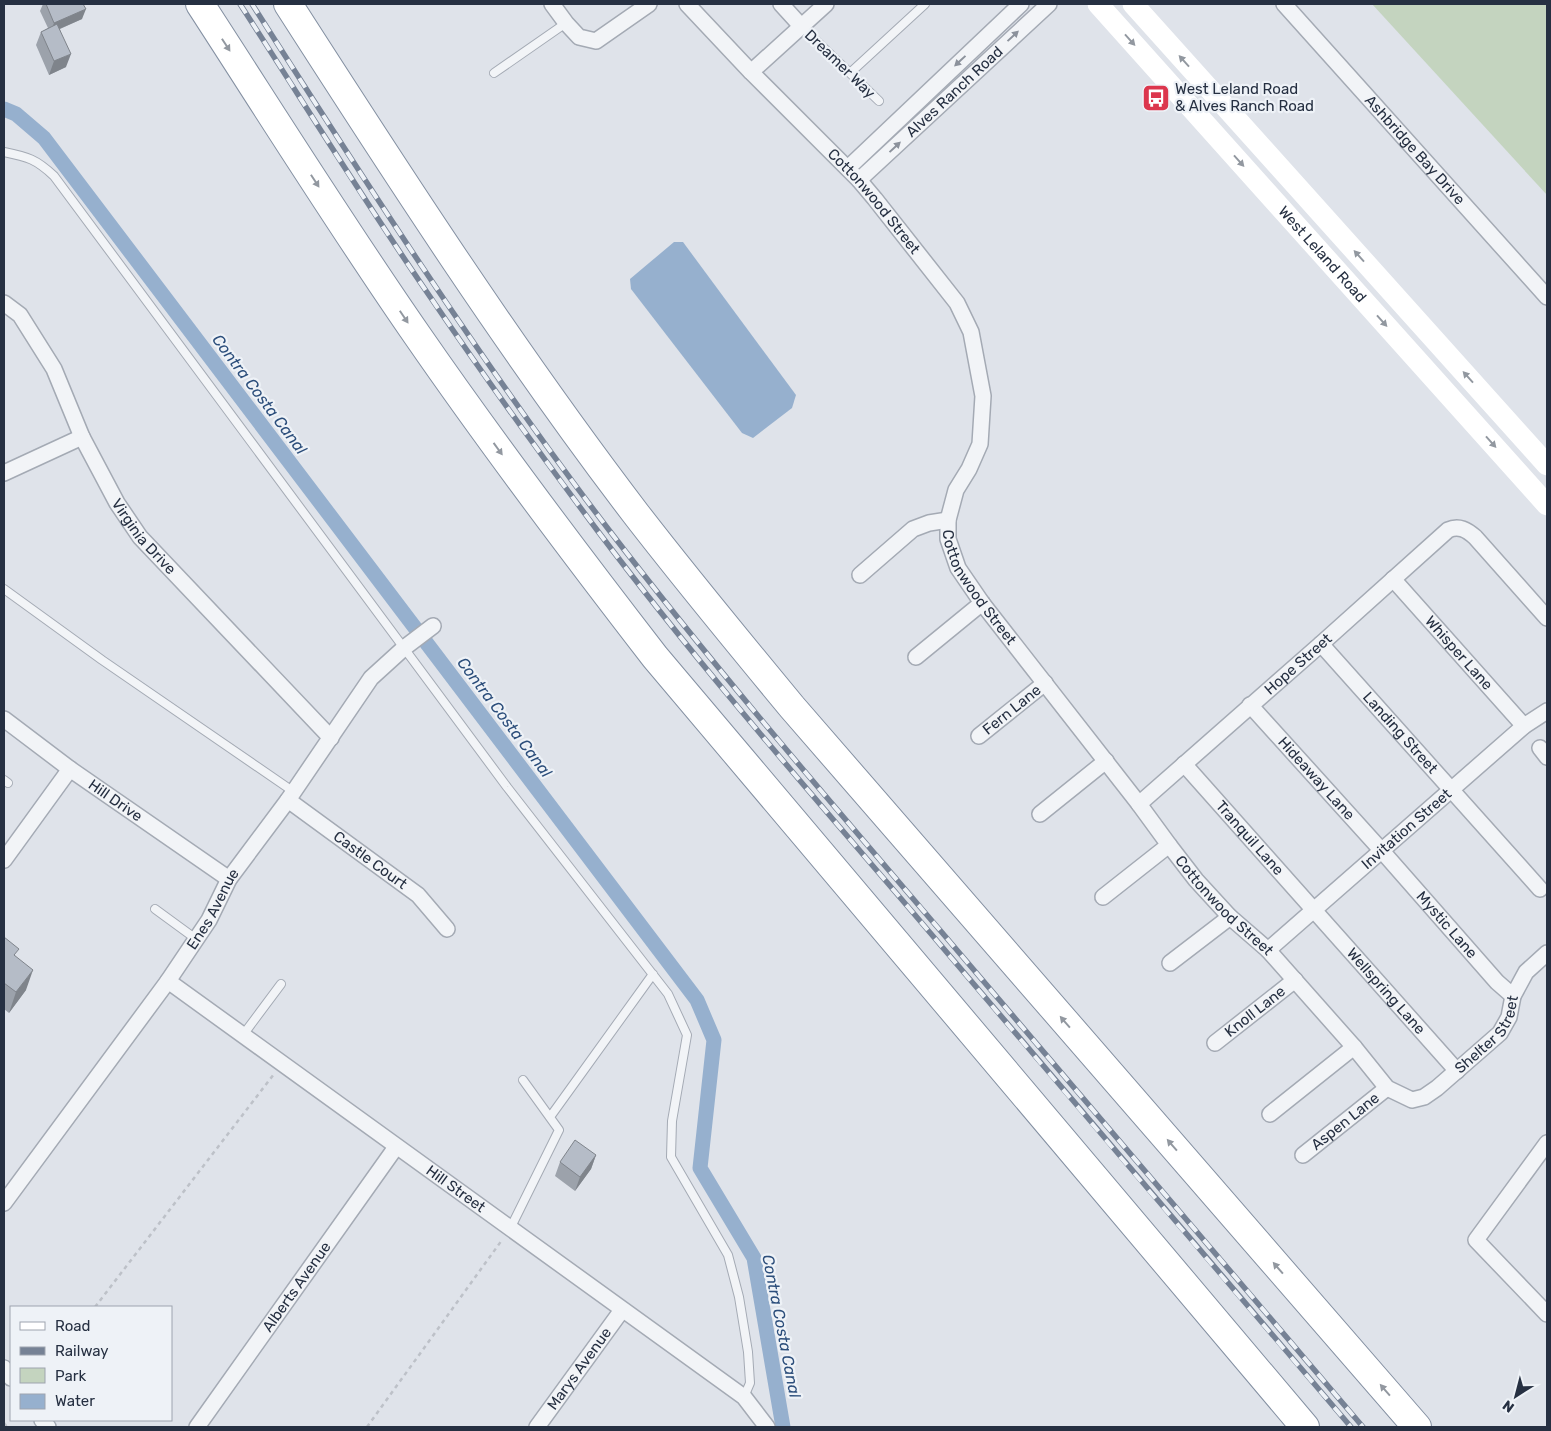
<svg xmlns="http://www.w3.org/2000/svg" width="1551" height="1431" viewBox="0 0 1551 1431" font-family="Rubik,sans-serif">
<rect width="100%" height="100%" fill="#dfe3ea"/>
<path fill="#c4d4bf" d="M1372 4H1547V195Z"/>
<path fill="#96b0ce" d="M674 242H683L796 395 792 408 753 438 742 433 631 289 630 279Z"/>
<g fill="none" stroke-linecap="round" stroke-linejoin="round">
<path stroke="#96b0ce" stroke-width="15" d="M4 109 16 114 44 138 697 1000 714 1040 700 1168 754 1258 783 1427"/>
<g stroke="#a4aab4" stroke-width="10">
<path id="service" d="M801 26 879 101
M494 73 566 23
M850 73 925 4
M4 152C28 157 36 159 54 176L507 787 668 994 687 1035 672 1121 671 1157 728 1255 739 1297 748 1352 750 1383 744 1397
M4 589 102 660 294 792
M4 780 8 783
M155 909 196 939
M243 1035 281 984
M550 1117 653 974
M510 1229 559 1130 523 1080"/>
</g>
<g stroke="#a4aab4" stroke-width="18">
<g id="minor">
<path d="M552 4 566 23 579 37 596 41 649 4"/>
<path id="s1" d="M687 4 751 72 859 180 875 199 957 303 971 332 983 396 980 444 969 469 956 490 948 520V539L958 568 982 603 1139 804 1169 845 1196 880 1230 917 1268 950 1354 1047 1387 1088 1412 1100 1424 1097 1437 1088 1500 1033 1509 1017 1513 996 1526 972 1547 953"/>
<path d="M781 4 801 26"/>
<path id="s2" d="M1284 4 1547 297"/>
<path d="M751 72 826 4"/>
<path d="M848 168 1021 4"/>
<path id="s3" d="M859 180 1049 4"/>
<path id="s4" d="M4 303 20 315 54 369 82 437 117 503 140 537 331 738"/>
<path d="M4 473 82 437"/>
<path d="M860 575 913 529 929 523 948 520"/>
<path id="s5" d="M1393 579 1524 726"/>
<path id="s6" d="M1321 644 1540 889"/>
<path d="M916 657 982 603"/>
<path id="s7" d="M1250 705 1382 851 1497 982 1513 996"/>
<path id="s8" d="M4 719 70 769 229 879"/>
<path id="s9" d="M979 736 1045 683"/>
<path d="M1540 748 1547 757"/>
<path id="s10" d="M1184 764 1457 1071"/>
<path id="s11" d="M288 800 418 895 447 929"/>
<path id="s12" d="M1139 804 1321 644 1448 530C1459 525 1467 530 1475 537L1547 618"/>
<path d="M1040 814 1106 761"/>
<path d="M4 860 70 769"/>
<path d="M1103 897 1169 845"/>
<path id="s13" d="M1268 950 1524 726 1547 711"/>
<path d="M1170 963 1230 917"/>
<path id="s14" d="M168 981 744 1397 767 1427"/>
<path id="s15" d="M1215 1043 1295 980"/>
<path d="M1270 1114 1354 1047"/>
<path d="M1547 1143 1476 1240 1547 1314"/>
<path id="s16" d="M1303 1155 1387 1088"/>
<path id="s17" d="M4 1203 168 981 209 920 229 879 288 800 371 678 404 648 433 626"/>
<path d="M4 1368 11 1378"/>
<path d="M42 1420 48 1427"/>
<path id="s18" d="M197 1427 396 1147"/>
<path id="s19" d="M537 1427 622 1310"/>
</g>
</g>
<g stroke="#8490a2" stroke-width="30">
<path id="motorway" d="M200 4C272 115 342 227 417 335 493 445 573 551 655 657L1305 1427
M288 4C399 177 511 350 636 514 687 580 739 643 792 707L1417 1427"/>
</g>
<path stroke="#bdc1c8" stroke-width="2.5" stroke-dasharray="4 4" stroke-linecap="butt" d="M95 1307 274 1074
M4 1423 7 1427
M367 1427 502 1240"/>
<use href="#service" stroke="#f2f4f7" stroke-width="8"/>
<use href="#minor" stroke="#f2f4f7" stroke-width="15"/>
<g stroke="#fff" stroke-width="21">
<path id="s20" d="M1098 4 1547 505"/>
<path d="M1133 4 1547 465"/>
</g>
<use href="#motorway" stroke="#fff" stroke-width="28"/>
<g stroke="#768295" stroke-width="5.5">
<path id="rail" d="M240 4C304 103 366 204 433 301 486 379 541 455 597 530 697 663 807 789 915 915 1060 1086 1205 1257 1351 1427
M252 4C366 183 480 361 609 530 714 667 827 798 939 929 1080 1095 1222 1261 1363 1427"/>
</g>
<use href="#rail" stroke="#eef2f7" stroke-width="4" stroke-dasharray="11" stroke-linecap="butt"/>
</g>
<path fill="#9ca2ab" d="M43 4H83L82 19 60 29 66 67 49 75 36 45 41 32 48 28 40 11Z
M4 937 16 957 26 990 9 1013 4 1009Z
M596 1155 591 1169 575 1191 555 1176 560 1162Z"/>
<path fill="#7f848b" d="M86 9 82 19 50 33 54 23Z
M71 54 66 67 49 75 54 61Z
M33 970 26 990 9 1013 16 992Z
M596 1155 591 1169 575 1191 580 1177Z"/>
<path fill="#b5bcc7" stroke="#7f848b" d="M46 4H83L86 9 54 23Z
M57 24 71 54 54 61 41 32Z
M4 937 19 949 14 955 33 970 16 992 4 983Z
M575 1140 596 1155 580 1177 560 1162Z"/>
<defs><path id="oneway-solid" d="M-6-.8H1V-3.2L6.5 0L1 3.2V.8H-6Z" transform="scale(1.25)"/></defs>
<g fill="#8c929c">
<use href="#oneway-solid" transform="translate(1013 36) rotate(-43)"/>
<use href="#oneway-solid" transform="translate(960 61) rotate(137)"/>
<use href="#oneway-solid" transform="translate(895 147) rotate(-43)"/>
</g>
<g fill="#9298a0">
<use href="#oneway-solid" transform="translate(1130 40) rotate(48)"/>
<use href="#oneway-solid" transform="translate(226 45) rotate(57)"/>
<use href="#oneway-solid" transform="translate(1184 61) rotate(-132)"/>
<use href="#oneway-solid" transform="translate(1239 161) rotate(48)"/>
<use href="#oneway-solid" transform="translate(315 181) rotate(57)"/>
<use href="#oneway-solid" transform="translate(1359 256) rotate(-132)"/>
<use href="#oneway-solid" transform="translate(404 317) rotate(56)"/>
<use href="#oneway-solid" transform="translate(1382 321) rotate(48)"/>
<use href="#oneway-solid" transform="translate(1468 377) rotate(-132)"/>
<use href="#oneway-solid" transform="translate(1491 442) rotate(48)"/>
<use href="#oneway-solid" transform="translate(498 449) rotate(54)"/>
<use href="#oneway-solid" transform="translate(1065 1022) rotate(-131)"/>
<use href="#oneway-solid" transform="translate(1172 1145) rotate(-131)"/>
<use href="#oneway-solid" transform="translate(1278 1268) rotate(-131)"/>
<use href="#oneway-solid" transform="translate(1385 1390) rotate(-131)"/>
</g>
<defs>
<g id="bus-square" transform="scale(1.4375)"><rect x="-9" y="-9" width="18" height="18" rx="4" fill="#dc364d" stroke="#eef2f7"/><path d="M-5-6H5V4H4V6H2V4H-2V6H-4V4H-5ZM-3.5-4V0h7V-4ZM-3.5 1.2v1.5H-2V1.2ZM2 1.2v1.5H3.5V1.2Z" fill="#fff"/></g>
</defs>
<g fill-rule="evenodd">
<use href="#bus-square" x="1156" y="98"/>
</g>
<g text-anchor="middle" stroke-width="4.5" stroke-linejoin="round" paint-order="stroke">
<g font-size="15" fill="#263042" stroke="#eef2f7">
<text transform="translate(840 64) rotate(44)" y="5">Dreamer Way</text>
<text dy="5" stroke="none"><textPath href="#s3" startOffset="130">Alves Ranch Road</textPath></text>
<text dy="5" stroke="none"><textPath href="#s2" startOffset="196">Ashbridge Bay Drive</textPath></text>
<text dy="5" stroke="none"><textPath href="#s1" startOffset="272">Cottonwood Street</textPath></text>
<text dy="5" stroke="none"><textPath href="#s20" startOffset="336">West Leland Road</textPath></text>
<text dy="5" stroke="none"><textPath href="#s4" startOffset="275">Virginia Drive</textPath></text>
<text dy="5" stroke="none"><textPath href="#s1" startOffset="708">Cottonwood Street</textPath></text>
<text dy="5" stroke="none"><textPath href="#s5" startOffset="99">Whisper Lane</textPath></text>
<text dy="5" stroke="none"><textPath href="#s12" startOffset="212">Hope Street</textPath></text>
<text dy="5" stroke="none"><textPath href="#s9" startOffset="42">Fern Lane</textPath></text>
<text dy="5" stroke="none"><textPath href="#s6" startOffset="119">Landing Street</textPath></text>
<text dy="5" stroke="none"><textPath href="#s7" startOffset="99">Hideaway Lane</textPath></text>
<text dy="5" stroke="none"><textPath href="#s8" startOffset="138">Hill Drive</textPath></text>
<text dy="5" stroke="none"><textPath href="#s13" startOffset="184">Invitation Street</textPath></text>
<text dy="5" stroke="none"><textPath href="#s10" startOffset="99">Tranquil Lane</textPath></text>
<text dy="5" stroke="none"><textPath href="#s11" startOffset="102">Castle Court</textPath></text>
<text dy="5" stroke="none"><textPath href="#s1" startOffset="1112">Cottonwood Street</textPath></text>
<text dy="5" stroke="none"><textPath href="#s17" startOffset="361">Enes Avenue</textPath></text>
<text dy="5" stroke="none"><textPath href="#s7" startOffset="295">Mystic Lane</textPath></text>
<text dy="5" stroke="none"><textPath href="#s10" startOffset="304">Wellspring Lane</textPath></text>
<text dy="5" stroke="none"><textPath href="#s15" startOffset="51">Knoll Lane</textPath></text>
<text dy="5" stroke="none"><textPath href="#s1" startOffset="1488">Shelter Street</textPath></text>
<text dy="5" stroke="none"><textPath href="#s16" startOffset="54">Aspen Lane</textPath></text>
<text dy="5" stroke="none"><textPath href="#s14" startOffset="355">Hill Street</textPath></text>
<text dy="5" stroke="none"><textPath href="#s18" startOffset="172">Alberts Avenue</textPath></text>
<text dy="5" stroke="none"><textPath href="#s19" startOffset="72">Marys Avenue</textPath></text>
</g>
<g font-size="15" fill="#263042" stroke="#eef2f7" text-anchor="start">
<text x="1175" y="94">West Leland Road<tspan x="1175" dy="17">&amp; Alves Ranch Road</tspan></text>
</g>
<g font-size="16" font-style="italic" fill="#2c4e7b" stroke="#eef2f7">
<text transform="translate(260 394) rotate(53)" y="6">Contra Costa Canal</text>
<text transform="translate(505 717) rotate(53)" y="6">Contra Costa Canal</text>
<text transform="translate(782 1326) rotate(79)" y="6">Contra Costa Canal</text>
</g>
</g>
<rect width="1551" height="1431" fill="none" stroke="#263042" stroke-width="10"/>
<rect x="10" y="1306" width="162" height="115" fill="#eef2f7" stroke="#9ea4af"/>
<rect x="20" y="1322" width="25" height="8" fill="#ffffff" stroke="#9ea4af"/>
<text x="55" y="1331" font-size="15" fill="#263042">Road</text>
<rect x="20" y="1347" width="25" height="8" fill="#768295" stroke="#9ea4af"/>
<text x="55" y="1356" font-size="15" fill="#263042">Railway</text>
<rect x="20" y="1368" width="25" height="15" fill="#c4d4bf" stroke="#9ea4af"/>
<text x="55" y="1381" font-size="15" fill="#263042">Park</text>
<rect x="20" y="1394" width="25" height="15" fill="#96b0ce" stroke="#9ea4af"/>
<text x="55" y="1406" font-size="15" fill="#263042">Water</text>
<g transform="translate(1516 1396) rotate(216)" stroke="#eef2f7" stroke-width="4" paint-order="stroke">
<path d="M0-4L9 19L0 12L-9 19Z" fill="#263042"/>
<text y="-8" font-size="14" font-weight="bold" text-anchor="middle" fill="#263042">N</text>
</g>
</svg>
